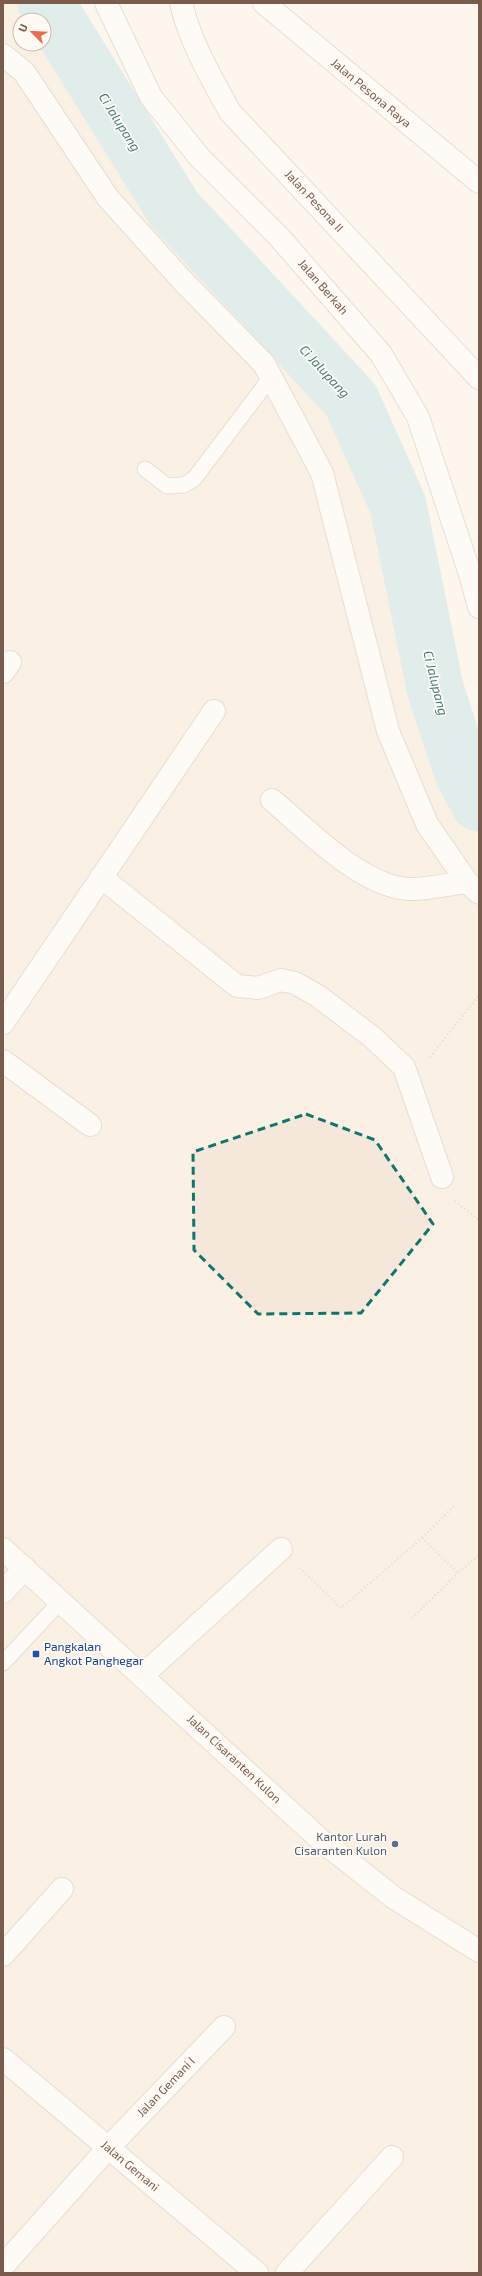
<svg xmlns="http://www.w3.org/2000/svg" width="482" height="2276" viewBox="0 0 482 2276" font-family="'Exo 2',sans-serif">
<rect width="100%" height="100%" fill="#fdf6ec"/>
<path fill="#f5e8da" d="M3 3H27L39 20H20V44H44V27L145 170 282 325 334 391 388 532 422 688 460 792 479 824V2273H3Z"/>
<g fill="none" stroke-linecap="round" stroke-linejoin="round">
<path stroke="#bfe3e8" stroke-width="57" d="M46 3 174 209 351 400 398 505 435 688 462 771 479 803"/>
<g stroke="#d1beb0" stroke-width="17">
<path id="service" d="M145 469 167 486 184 485 194 479 271 377
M3 1663 61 1601"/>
</g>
<g stroke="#d1beb0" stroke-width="24">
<path id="minor" d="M106 3 151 97 200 158 280 238 381 354 418 417 471 577 479 607
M181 3C190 42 211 77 230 112L479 378
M264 3 479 182
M3 55 24 72 108 198 181 279 264 364 322 473 388 731 427 824 467 882 479 893
M3 672 10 662
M272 800C306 829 362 887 409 889 427 890 448 884 467 882
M101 877 237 986 258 988 281 980 295 983 318 996 372 1037 404 1067 442 1177
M3 1023 214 711
M3 1061 90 1125
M3 1592 25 1568
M143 1675 281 1549
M3 1955 62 1889
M3 2059 257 2273
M3 2266 108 2148 224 2027
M287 2273 392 2157"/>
</g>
<g stroke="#d6c0b0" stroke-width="24">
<path id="secondary" d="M3 1549 322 1841 393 1897 479 1951"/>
</g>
<path stroke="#d9b8a5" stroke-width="2.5" stroke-dasharray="1 3" stroke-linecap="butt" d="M430 1057 479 995
M455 1201 479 1220
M422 1538 455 1505
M300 1568 341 1608 422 1538 458 1573 479 1555
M412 1618 458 1573"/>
<use href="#service" stroke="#fff" stroke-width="15"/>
<use href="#minor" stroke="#fff" stroke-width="22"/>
<use href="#secondary" stroke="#fff" stroke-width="22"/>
</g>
<path d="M0 0H482V2276H0ZM306 1114 375 1140 433 1224 361 1313 258 1314 194 1250 193 1152Z" fill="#fdf6ec" fill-opacity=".55" fill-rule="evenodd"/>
<path fill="none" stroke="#0f766e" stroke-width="3" stroke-dasharray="8 5" stroke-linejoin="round" d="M306 1114 375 1140 433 1224 361 1313 258 1314 194 1250 193 1152Z"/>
<rect fill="#1a4fb4" stroke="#fffaf3" stroke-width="1.5" x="32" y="1650" width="8" height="8" rx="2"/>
<circle fill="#5c6f8a" stroke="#fffaf3" stroke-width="1.5" cx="395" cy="1844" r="4"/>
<g text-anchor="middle" stroke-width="3.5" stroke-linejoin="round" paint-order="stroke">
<g font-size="12" fill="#7a5c4d" stroke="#fffaf3">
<text transform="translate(371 93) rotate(40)" y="4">Jalan Pesona Raya</text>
<text transform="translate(314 201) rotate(47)" y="4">Jalan Pesona II</text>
<text transform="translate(323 287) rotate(49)" y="4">Jalan Berkah</text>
<text transform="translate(234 1759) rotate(43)" y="4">Jalan Cisaranten Kulon</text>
<text transform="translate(166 2087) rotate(-46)" y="4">Jalan Gemani I</text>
<text transform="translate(130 2166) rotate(40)" y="4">Jalan Gemani</text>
</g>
<g font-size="12" fill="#164399" stroke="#fffaf3" text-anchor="start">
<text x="44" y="1651">Pangkalan<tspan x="44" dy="14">Angkot Panghegar</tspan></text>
</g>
<g font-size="12" fill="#4e5e75" stroke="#fffaf3" text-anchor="end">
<text x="387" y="1841">Kantor Lurah<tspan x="387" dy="14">Cisaranten Kulon</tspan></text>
</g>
<g font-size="13" font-style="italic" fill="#437c86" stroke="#fffaf3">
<text transform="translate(120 122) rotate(58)" y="5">Ci Jalupang</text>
<text transform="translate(325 371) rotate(47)" y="5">Ci Jalupang</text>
<text transform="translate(436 683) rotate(76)" y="5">Ci Jalupang</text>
</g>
</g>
<rect width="482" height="2276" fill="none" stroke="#7a5c4d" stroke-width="8"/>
<g transform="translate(32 32) rotate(294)"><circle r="19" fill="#fffaf3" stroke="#cabbb1"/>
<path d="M0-3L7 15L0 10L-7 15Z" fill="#e76f51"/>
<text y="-6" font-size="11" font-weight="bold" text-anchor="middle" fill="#7a5c4d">U</text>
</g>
</svg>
